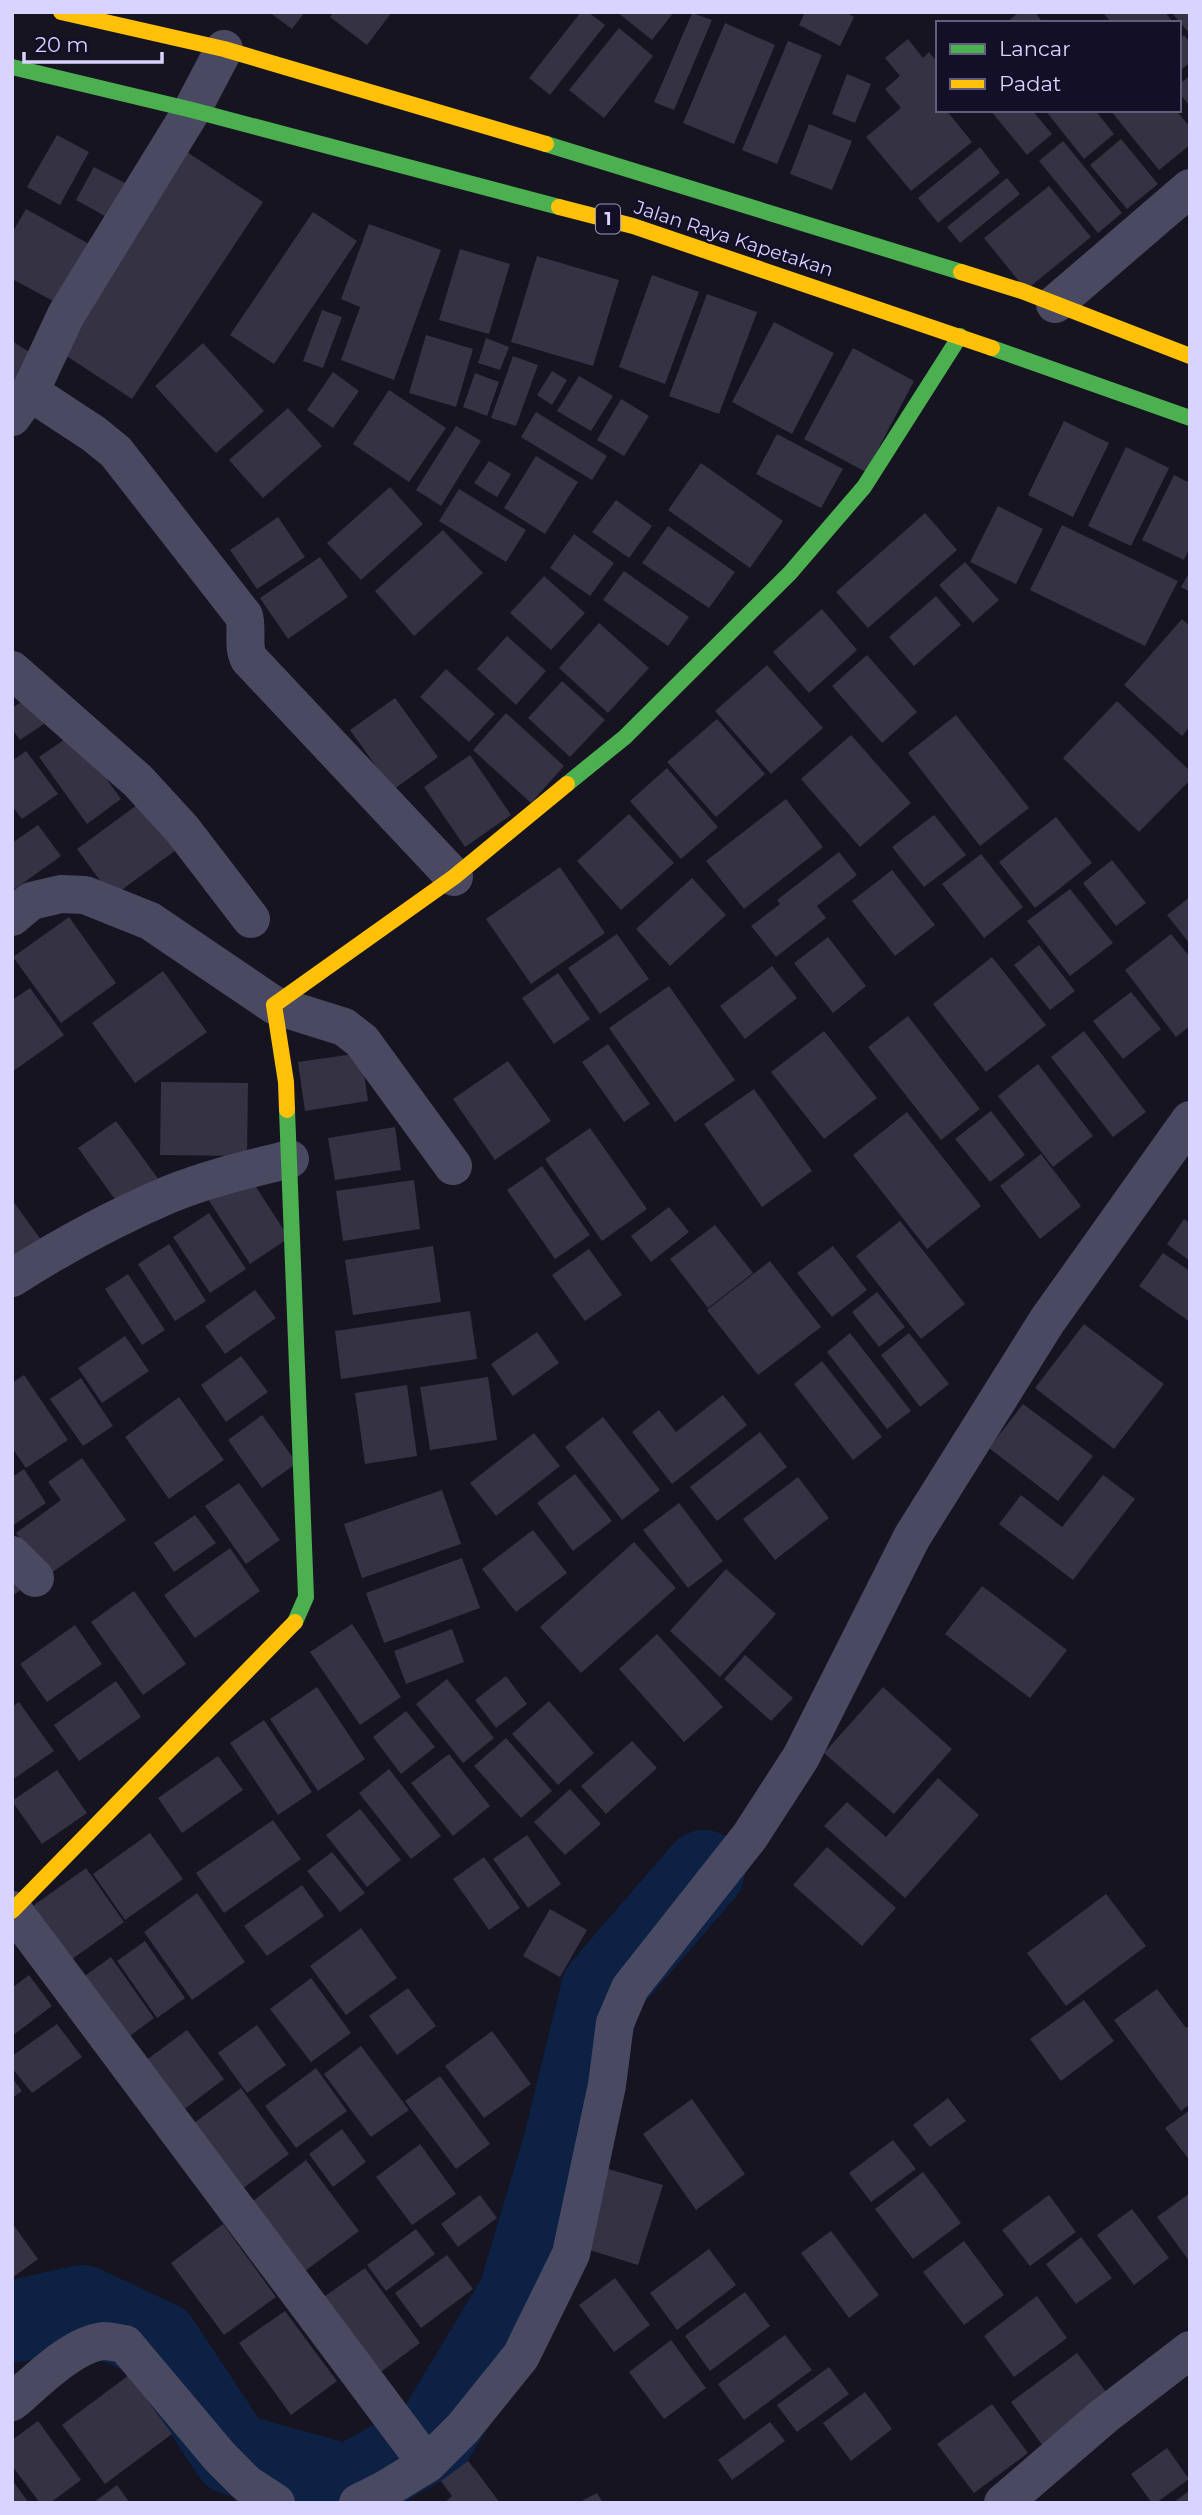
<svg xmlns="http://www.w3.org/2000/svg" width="1202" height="2515" viewBox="0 0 1202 2515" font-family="Montserrat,sans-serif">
<rect width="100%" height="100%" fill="#161421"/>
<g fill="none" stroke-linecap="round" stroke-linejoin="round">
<path stroke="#0d2144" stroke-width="82" d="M12 2322 82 2306 159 2342 233 2454 348 2486 433 2439 519 2296 564 2145 602 1989 704 1871"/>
</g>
<path fill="#343243" d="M269 12H305L292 29Z
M333 12H392L367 45 330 17Z
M581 12H588L605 25 550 95 529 78Z
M617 12H674L652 40Z
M805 12H845L854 17 840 46 799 25Z
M1019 12H1035L1043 23H1006Z
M1106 12H1165L1172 21 1112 23 1104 14Z
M1171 12H1190V34Z
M692 13 712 20 674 110 654 102Z
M725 23 775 45 734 144 683 123Z
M619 28 653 56 604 118 569 90Z
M1184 35 1190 42V63L1179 71V39Z
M908 39 923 58 929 52 938 63V110H946L972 142 911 191 866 137 901 108 885 89 900 76 885 58Z
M788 41 822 55 777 164 742 150Z
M847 74 871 84 855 123 832 114Z
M1190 76V106L1179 93V84Z
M990 110H1032L1052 134 1027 155Z
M1045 110H1095L1114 134 1084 159Z
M1110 110H1176L1190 127V145L1159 170Z
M809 124 852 141 832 190 790 174Z
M57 135 89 152 60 205 27 187Z
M1121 139 1158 184 1127 209 1090 165Z
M1063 141 1122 213 1098 233 1039 161Z
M980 147 1000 173 938 223 918 198Z
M187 152 263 202 132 399 56 349Z
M94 167 131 186 112 220 76 200Z
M1007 178 1020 194 960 243 947 227Z
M1049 186 1091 237 1026 290 984 238Z
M26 209 100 250 68 309 12 279V233Z
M313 212 357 241 274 364 230 335Z
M369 224 441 250 394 380 341 360 360 307 341 299Z
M460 249 510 264 489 334 439 320Z
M537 256 619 280 593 366 511 342Z
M652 275 699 292 665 384 619 367Z
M707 294 757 312 719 414 669 396Z
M322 310 342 317 323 368 303 361Z
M774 322 834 353 792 434 732 402Z
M426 335 473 349 456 407 409 393Z
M486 338 509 347 500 370 478 363Z
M12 341 34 355 12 390Z
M203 343 264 411 216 453 155 386Z
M853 348 914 381 866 472 804 439Z
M513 356 538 365 516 426 491 418Z
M552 371 567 380 552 405 537 395Z
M333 372 359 391 333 428 307 410Z
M475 373 499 382 487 416 463 407Z
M579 376 613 396 591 431 557 411Z
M389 390 446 428 409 482 353 444Z
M621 399 649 416 624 456 597 440Z
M288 408 322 446 263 498 229 460Z
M536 412 607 456 592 480 521 437Z
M1064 421 1109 443 1073 517 1028 495Z
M456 426 481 441 441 506 416 490Z
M777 434 843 469 821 508 756 474Z
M1126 447 1169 468 1131 546 1088 526Z
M536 456 578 482 545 534 504 508Z
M489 461 511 474 497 497 474 483Z
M701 463 783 521 750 568 668 510Z
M1174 475 1190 483V547L1184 560 1142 540Z
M390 487 423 524 361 580 327 543Z
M459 489 526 530 506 562 439 521Z
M616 500 652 526 629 558 592 532Z
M998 506 1043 529 1016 584 970 562Z
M925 513 957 550 868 628 836 592Z
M278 517 305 557 257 589 230 550Z
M1062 525 1178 581 1145 646 1030 590Z
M668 526 735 572 709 608 642 563Z
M443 530 483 573 414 636 375 591Z
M574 534 614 563 590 596 550 568Z
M320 557 348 597 288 639 260 598Z
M965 562 999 600 973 623 939 585Z
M624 571 689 617 668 646 603 600Z
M1190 571V592L1181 587Z
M544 576 585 613 551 650 510 613Z
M936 596 961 625 914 666 889 637Z
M822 609 857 650 809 693 773 652Z
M1182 619 1190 626V726L1182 736 1124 685Z
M599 623 649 668 608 713 559 668Z
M507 636 546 671 516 705 477 669Z
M867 655 917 712 882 743 832 686Z
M767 665 823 728 771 774 715 711Z
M446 669 495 714 469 742 420 697Z
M562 681 605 720 570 757 528 718Z
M395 698 438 757 393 790 350 730Z
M26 699 44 724 20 740 12 729V708Z
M1117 701 1190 771V780L1139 832 1063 758Z
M506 713 564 766 531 803 473 750Z
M956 715 1029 808 980 846 908 753Z
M717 719 765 774 716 817 667 762Z
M74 733 121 799 87 824 39 757Z
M851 735 911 803 860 847 801 779Z
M26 751 58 794 22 819 12 806V761Z
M470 755 511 815 465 847 424 787Z
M667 768 718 827 681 859 630 801Z
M786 799 823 847 744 909 706 861Z
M141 802 176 850 112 897 77 849Z
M629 814 674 863 621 910 577 861Z
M934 815 966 855 924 887 892 847Z
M1056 817 1092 863 1035 908 999 862Z
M38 825 61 856 12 891V843Z
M839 852 857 875 817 906 826 918 776 957 751 926 780 904 777 900Z
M981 854 1023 907 984 938 942 884Z
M1112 860 1146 903 1116 926 1083 883Z
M560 867 605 933 531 984 486 919Z
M892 870 935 925 895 956 852 901Z
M692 878 726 915 670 966 636 929Z
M1070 889 1113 943 1070 976 1027 921Z
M1190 897V944L1167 915Z
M69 917 116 983 61 1023 13 957Z
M617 934 649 979 600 1014 568 968Z
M1171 934 1190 957V1026L1176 1037 1125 970Z
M828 937 866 986 833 1013 794 963Z
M1039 945 1075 991 1050 1010 1014 965Z
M992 957 1046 1025 986 1072 933 1004Z
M772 966 797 998 745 1039 720 1006Z
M163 971 207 1032 135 1083 92 1023Z
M558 973 590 1019 554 1044 522 998Z
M669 986 735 1080 675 1122 609 1028Z
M30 988 64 1035 12 1072V1000Z
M1131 992 1161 1029 1123 1059 1093 1021Z
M908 1016 980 1109 941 1140 868 1047Z
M824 1031 877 1098 824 1139 771 1072Z
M1084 1031 1146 1112 1113 1137 1051 1057Z
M608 1044 650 1104 624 1122 582 1062Z
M361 1053 368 1101 305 1111 298 1062Z
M508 1061 551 1121 495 1160 453 1099Z
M1038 1064 1093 1136 1053 1167 998 1096Z
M161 1082 248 1083 247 1156 160 1155Z
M754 1089 812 1171 762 1207 704 1124Z
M991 1111 1025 1155 990 1182 955 1139Z
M907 1112 981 1206 927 1249 853 1155Z
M116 1121 162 1184 124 1212 78 1148Z
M395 1127 401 1170 335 1180 328 1138Z
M590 1128 647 1209 602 1241 545 1159Z
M1041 1154 1081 1206 1040 1239 1000 1186Z
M542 1166 590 1235 555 1259 507 1190Z
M247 1173 289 1238 250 1264 208 1199Z
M414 1180 420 1229 343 1241 336 1191Z
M12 1200 42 1241 12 1262Z
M669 1207 689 1232 651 1262 631 1236Z
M209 1213 246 1269 210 1293 173 1237Z
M1184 1219 1190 1223V1261L1167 1244Z
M900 1221 965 1304 921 1339 856 1256Z
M715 1225 753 1273 708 1308 670 1259Z
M169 1244 206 1301 175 1321 138 1264Z
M433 1246 441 1302 353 1315 345 1260Z
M833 1246 867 1290 832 1317 797 1273Z
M589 1249 622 1295 585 1321 552 1275Z
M1163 1253 1190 1271V1322L1139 1286Z
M770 1261 821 1327 758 1375 707 1310Z
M128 1274 165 1330 142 1345 105 1289Z
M255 1290 276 1318 225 1354 205 1326Z
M877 1292 905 1327 879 1347 852 1312Z
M470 1311 477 1359 341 1379 335 1331Z
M1084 1324 1164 1384 1114 1449 1035 1388Z
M537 1332 559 1363 513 1396 491 1364Z
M850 1333 911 1411 887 1429 827 1352Z
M909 1333 949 1384 920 1407 881 1355Z
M125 1336 149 1371 102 1403 78 1368Z
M241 1356 268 1392 226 1422 201 1385Z
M822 1361 882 1437 853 1460 794 1384Z
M24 1375 68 1440 26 1468 12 1448V1383Z
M488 1377 497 1440 430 1450 420 1387Z
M81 1378 113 1426 83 1446 50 1399Z
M407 1385 417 1456 365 1464 355 1393Z
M723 1395 747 1425 672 1484 632 1432 659 1410 676 1432Z
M179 1397 224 1460 169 1499 125 1437Z
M1023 1404 1093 1456 1058 1501 989 1448Z
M262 1415 297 1463 262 1488 228 1440Z
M603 1417 660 1490 622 1520 565 1447Z
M760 1432 787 1467 717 1521 690 1487Z
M534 1433 560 1466 496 1516 470 1483Z
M82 1458 126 1520 47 1576 16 1533 61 1500 48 1482Z
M24 1469 46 1503 12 1526V1477Z
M575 1474 612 1521 573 1551 537 1503Z
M1103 1475 1135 1499 1073 1580 999 1524 1021 1495 1062 1527Z
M798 1477 829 1518 775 1560 743 1519Z
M239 1483 280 1540 246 1564 205 1506Z
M442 1490 461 1544 362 1578 344 1524Z
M679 1503 723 1561 688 1588 643 1530Z
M195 1515 216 1543 174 1572 154 1543Z
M533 1530 567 1573 516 1612 482 1569Z
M634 1542 676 1588 581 1673 540 1627Z
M230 1548 260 1591 195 1638 164 1595Z
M462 1558 480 1608 384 1643 366 1593Z
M726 1569 776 1614 720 1677 670 1631Z
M12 1575 22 1589 12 1596Z
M982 1586 1067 1650 1030 1698 945 1634Z
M134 1591 186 1664 143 1695 91 1622Z
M352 1624 401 1697 360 1725 310 1652Z
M75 1625 102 1664 47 1702 20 1664Z
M452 1629 464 1662 406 1684 394 1651Z
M657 1634 723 1707 684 1742 619 1669Z
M745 1655 793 1698 771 1721 724 1679Z
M506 1676 527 1704 496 1728 475 1700Z
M447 1679 494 1738 463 1763 416 1704Z
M116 1681 141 1717 79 1761 54 1725Z
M317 1687 365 1759 318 1791 270 1719Z
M883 1687 952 1749 894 1814 824 1753Z
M549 1701 594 1753 558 1785 512 1734Z
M19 1702 54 1751 12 1780V1707Z
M406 1711 435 1747 401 1774 373 1737Z
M264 1720 312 1792 278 1815 230 1743Z
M506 1738 552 1791 521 1818 474 1766Z
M632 1741 657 1768 606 1814 581 1786Z
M449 1754 490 1806 453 1836 411 1783Z
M218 1756 243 1790 182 1833 158 1798Z
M389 1769 441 1836 411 1859 359 1793Z
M57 1770 87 1813 42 1844 12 1801Z
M938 1778 979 1815 905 1898 824 1826 847 1802 886 1837Z
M570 1789 601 1824 565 1855 534 1822Z
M360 1809 401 1860 367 1887 326 1835Z
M273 1820 301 1859 224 1913 196 1873Z
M150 1833 183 1879 125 1920 93 1874Z
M527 1835 561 1884 528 1908 493 1859Z
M827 1847 896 1908 862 1946 793 1885Z
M332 1852 365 1893 340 1912 307 1871Z
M484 1857 520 1908 489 1930 453 1879Z
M86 1868 124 1922 68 1962 30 1908Z
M302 1885 324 1916 267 1956 244 1926Z
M197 1893 245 1962 192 2000 144 1932Z
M1106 1894 1146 1946 1066 2006 1027 1953Z
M550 1909 587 1930 560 1977 523 1956Z
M361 1928 397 1978 346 2015 310 1966Z
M145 1941 185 1998 157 2018 117 1961Z
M111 1957 154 2018 119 2044 75 1983Z
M29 1975 52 2006 12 2036V1988Z
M311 1978 351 2033 311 2062 270 2009Z
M408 1988 436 2026 397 2055 369 2016Z
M1157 1989 1186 2028 1190 2026V2104L1181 2111 1114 2020Z
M1084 2000 1114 2041 1061 2081 1030 2039Z
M57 2024 82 2057 32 2093 12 2068V2056Z
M257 2025 286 2065 247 2093 218 2053Z
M187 2030 224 2079 182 2111 145 2061Z
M492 2031 531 2084 484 2118 445 2066Z
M361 2046 409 2110 371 2137 324 2074Z
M316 2068 347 2111 296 2148 265 2106Z
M440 2076 490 2144 456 2169 405 2101Z
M12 2078 22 2091 12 2098Z
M241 2088 289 2154 238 2192 190 2126Z
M948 2098 966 2121 930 2147 913 2125Z
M692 2099 745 2174 696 2210 643 2134Z
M1190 2110V2161L1165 2128Z
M342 2129 366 2162 333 2187 309 2154Z
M893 2140 916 2169 871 2202 849 2173Z
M420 2144 456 2194 412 2225 376 2177Z
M306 2160 359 2231 305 2271 253 2201Z
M605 2168 663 2185 638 2265 580 2247Z
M923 2172 961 2223 913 2259 875 2209Z
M1190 2193V2262L1157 2217Z
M480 2195 497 2218 458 2247 441 2224Z
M1049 2195 1076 2232 1030 2266 1002 2230Z
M1132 2209 1169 2258 1134 2285 1097 2235Z
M12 2223 38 2259 12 2278Z
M223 2224 276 2297 224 2335 171 2263Z
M416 2229 435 2254 386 2291 367 2265Z
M831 2231 879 2295 849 2318 801 2253Z
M1081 2237 1112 2278 1076 2304 1046 2264Z
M964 2241 1004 2295 964 2325 923 2272Z
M709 2249 736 2285 677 2330 650 2293Z
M447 2255 473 2289 421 2328 395 2293Z
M365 2268 420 2343 374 2377 318 2301Z
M615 2278 650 2325 614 2352 579 2305Z
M745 2292 770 2326 710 2371 685 2336Z
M1037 2296 1067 2338 1014 2377 984 2336Z
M285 2311 337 2381 291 2415 239 2343Z
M785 2335 812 2370 744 2420 718 2384Z
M671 2340 706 2388 664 2419 629 2372Z
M1077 2353 1115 2404 1048 2453 1011 2402Z
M829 2367 849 2394 797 2432 777 2405Z
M129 2375 172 2434 105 2484 62 2425Z
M865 2392 892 2429 851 2461 823 2423Z
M992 2404 1028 2453 974 2493 937 2444Z
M38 2421 81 2480 50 2503H40L12 2466V2440Z
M770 2422 785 2441 732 2480 718 2460Z
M1167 2448 1189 2479 1156 2503H1152L1131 2474Z
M468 2461 480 2476 500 2503H444L452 2496 441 2481Z
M12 2480 29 2503H12Z
M117 2485 130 2503H93Z
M1190 2490V2503H1173Z
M597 2493 603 2503H578Z"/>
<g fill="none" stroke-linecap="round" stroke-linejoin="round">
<path stroke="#4a4962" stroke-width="38" d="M1055 304 1190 188
M30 392 94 434 116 452 244 616C248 630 242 646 249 659L454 877
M12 417 30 392 66 315 192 110 224 49
M12 670 138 781 182 829 251 919
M12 917 31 901 61 894 85 895 150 921 274 1005 344 1027 362 1041 453 1166
M12 1278C62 1246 116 1217 170 1194 209 1178 250 1169 290 1159
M12 1555 35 1578
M13 1910 427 2464
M12 2402C36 2382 71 2345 103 2341 110 2341 118 2343 125 2344L220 2457 247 2484 276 2503
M358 2503 384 2490 427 2464 463 2428 521 2356 571 2254 607 2085 615 2023 630 1988 750 1836 801 1757 912 1537 1047 1321 1190 1120
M1003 2503 1104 2416 1190 2350"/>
<path stroke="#4caf50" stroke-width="16" d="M12 67 192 110 559 207
M546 144 961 272
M992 348 1190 418
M567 784 625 737 790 573 864 487 960 336
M287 1110 306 1597 295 1622"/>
<path stroke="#ffc107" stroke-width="16" d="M61 12 224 49 546 144
M559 207 633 226 992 348
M961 272 1022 291 1190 356
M287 1110 286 1082 274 1005 454 877 567 784
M12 1911 295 1622"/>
</g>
<g text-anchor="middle" stroke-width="5" stroke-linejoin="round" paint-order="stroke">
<rect fill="#130f26" stroke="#9e99be" stroke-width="2" x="596" y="204.5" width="24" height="29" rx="5"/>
<g font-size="18" font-weight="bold" fill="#d9d4ff">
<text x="608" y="225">1</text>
</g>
<g font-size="19" fill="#d9d4ff" stroke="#130f26">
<text transform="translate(734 238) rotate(18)" y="7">Jalan Raya Kapetakan</text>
</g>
</g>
<rect width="1202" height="2515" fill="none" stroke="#d9d4ff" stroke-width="28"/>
<rect x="936" y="21" width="245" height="91" fill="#130f26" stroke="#625e7d" stroke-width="2"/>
<rect x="950" y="44" width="35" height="10" fill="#4caf50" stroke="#625e7d" stroke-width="2"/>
<text x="999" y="56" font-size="21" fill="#d9d4ff">Lancar</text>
<rect x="950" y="79" width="35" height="10" fill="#ffc107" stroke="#625e7d" stroke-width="2"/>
<text x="999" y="91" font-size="21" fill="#d9d4ff">Padat</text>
<path d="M24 52v10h138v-10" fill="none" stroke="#d9d4ff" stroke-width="3.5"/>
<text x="35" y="52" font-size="21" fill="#d9d4ff" stroke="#130f26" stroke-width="5" paint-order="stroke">20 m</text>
</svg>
